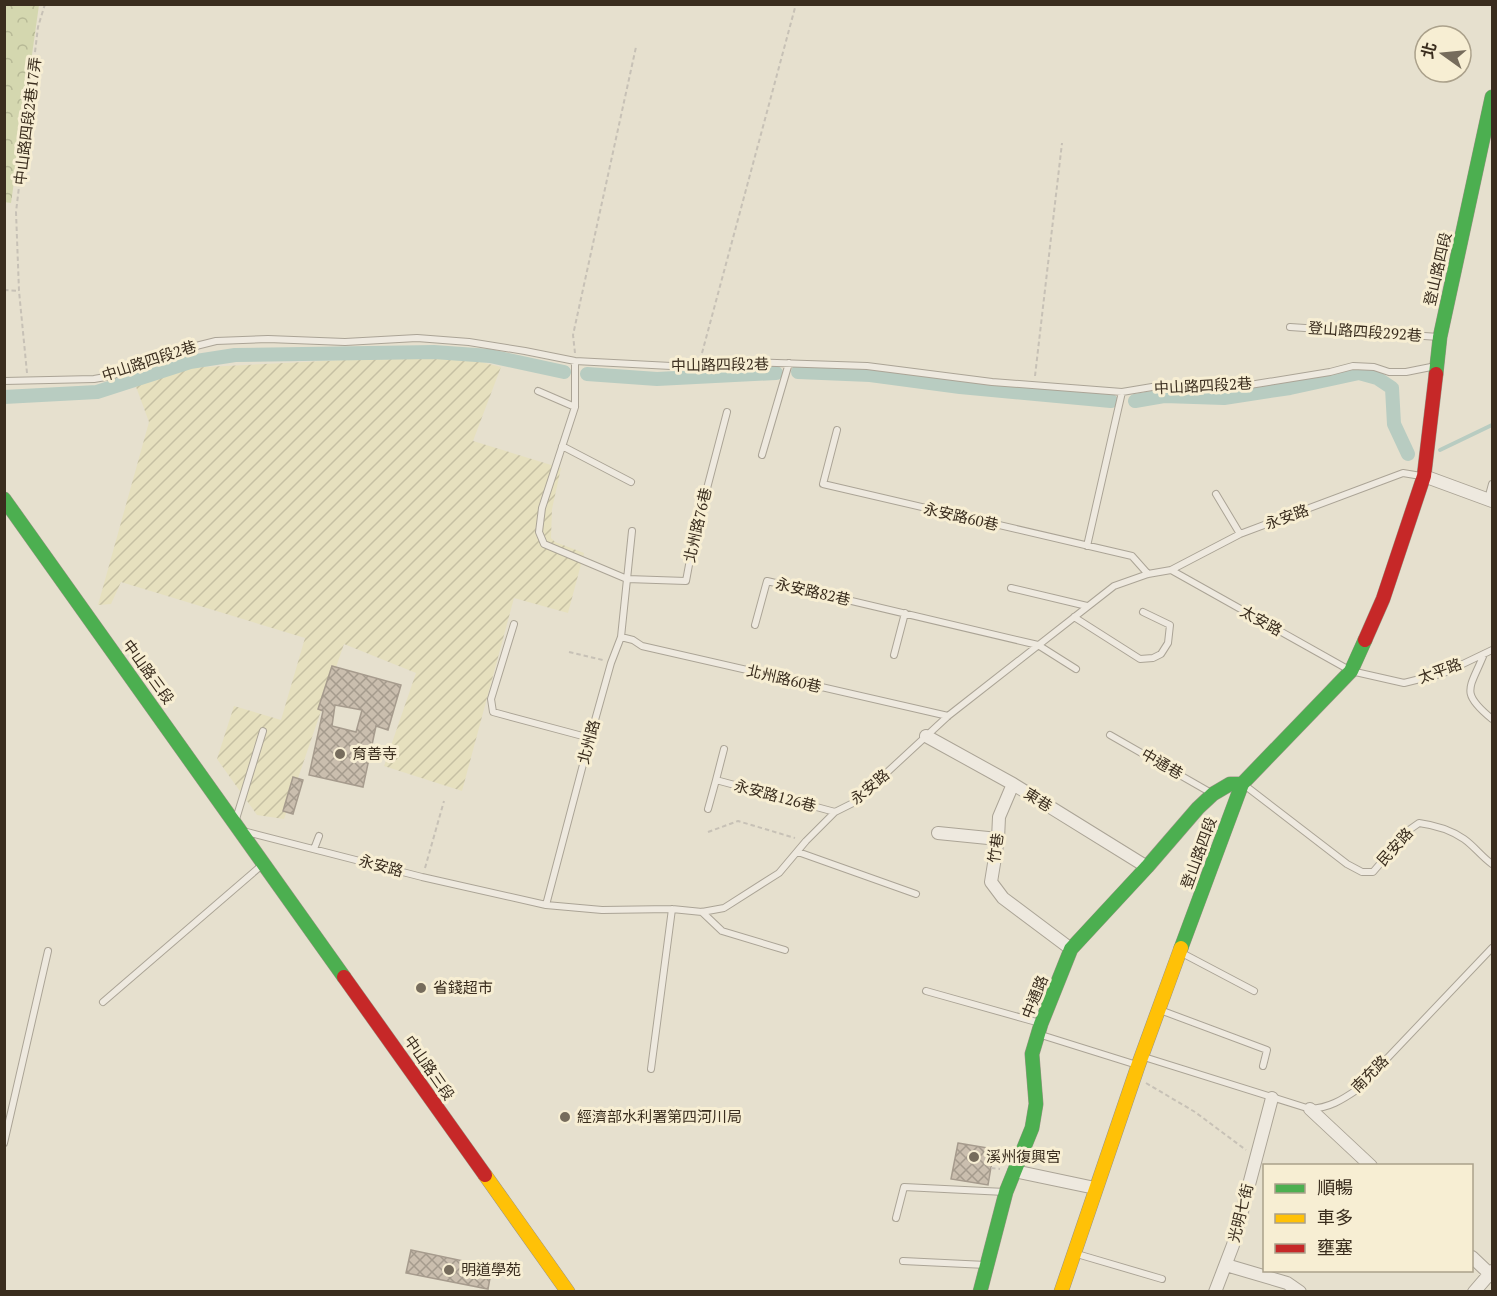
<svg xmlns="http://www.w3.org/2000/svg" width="1497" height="1296" viewBox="0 0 1497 1296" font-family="'PT Serif','Noto Sans TC',serif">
<defs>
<pattern id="farmland-furrows" width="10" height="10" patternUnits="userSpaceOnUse" patternTransform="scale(1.5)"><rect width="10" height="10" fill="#e6e0be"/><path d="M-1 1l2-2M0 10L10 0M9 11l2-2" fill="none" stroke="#c6c0a3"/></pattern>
<pattern id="park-crowns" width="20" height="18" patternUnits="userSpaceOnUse" patternTransform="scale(1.5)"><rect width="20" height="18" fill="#d4d7af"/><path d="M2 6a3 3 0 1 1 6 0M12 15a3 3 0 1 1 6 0" fill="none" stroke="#b7b996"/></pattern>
<pattern id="building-cross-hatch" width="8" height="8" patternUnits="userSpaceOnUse" patternTransform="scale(1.5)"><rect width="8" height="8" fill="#cabeae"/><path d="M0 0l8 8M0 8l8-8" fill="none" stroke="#a59b8d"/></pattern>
</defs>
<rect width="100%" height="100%" fill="#e6e0ce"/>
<path fill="url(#farmland-furrows)" d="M407 357 477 361 501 367 473 441 561 468 552 509 551 538 555 542 584 553 568 613 514 598 462 791 384 766 416 673 344 644 284 819 257 815 217 759 234 706 281 720 305 638 121 582 111 604 98 605 149 422 135 384 185 368Z"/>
<path fill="url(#park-crowns)" d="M4 5H39L11 203 4 202Z"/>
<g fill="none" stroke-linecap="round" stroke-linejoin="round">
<path stroke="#b8ccc1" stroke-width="4" d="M1440 450 1492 425"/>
<path stroke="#b8ccc1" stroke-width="14" d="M798 372 870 375 960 387 1111 401
M587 374 657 379 776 373
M4 397 97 392 190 362 235 355 434 352 490 356 564 372
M1135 401 1164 396 1224 398 1290 388 1359 373 1377 378 1392 388 1394 424 1408 454"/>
</g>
<path fill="url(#building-cross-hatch)" stroke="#a69b8d" stroke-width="1.5" fill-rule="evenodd" d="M332 666 401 685 388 730 376 726 363 787 309 775 323 711 318 709ZM335 705 362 710 356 732 332 726Z
M293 777 303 780 293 814 283 811Z
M958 1143 994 1149 988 1185 951 1179Z
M411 1250 492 1267 488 1289 406 1273Z"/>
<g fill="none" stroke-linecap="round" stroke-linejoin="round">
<g stroke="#aba496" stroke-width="8">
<path id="lane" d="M1290 327 1439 337
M575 361V407L542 508 539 532 544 544 627 579 686 581 694 538 727 412
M4 381 94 379 111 376 176 351 216 341 268 339 345 342 417 338 469 342 525 351 575 361 671 366 717 361 867 366 992 382 1122 392 1164 385 1231 388 1330 372 1353 366 1374 367 1389 372H1406L1436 366
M538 391 575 407
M837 430 823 484 1132 556 1148 574
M562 446 631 482
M762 455 789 363
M1216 494 1240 534
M1488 499 1492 484
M1087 546 1122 392
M1171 570 1351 671 1404 683 1444 673 1492 650
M1011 588 1087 606
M1074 617 1140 659 1153 658 1161 654 1168 643 1170 625 1143 612
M514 624 491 699 493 712 590 738
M755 625 767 581 1038 645 1076 669
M621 637 633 640 642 646 948 716
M1484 654C1470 689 1459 692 1492 719
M894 655 905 613
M1110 735 1213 794
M724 749 716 780 835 812
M1243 784 1347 864 1362 872H1373L1409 830 1419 823C1434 825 1451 830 1464 839 1474 846 1482 857 1492 864
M708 809 716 780
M236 819 263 731
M247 832 422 877 546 905 602 910 672 909 702 912 724 908 779 873 806 841 835 812 855 802 948 716 1114 586 1148 574 1171 570 1240 534 1403 473 1421 476
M314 849 319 836
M798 852 916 894
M546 905 590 738 611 663 621 637 632 531
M702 912 722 931 785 950
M1180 952 1254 991
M926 991 1040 1023
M103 1002 262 865
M1160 1010 1267 1050 1263 1066
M1038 1034 1137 1065
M1144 1057 1310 1109C1329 1108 1342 1100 1358 1089L1492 948
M651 1069 672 909
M4 1143 48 951
M896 1218 904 1187 1005 1192
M1077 1254 1162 1279
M903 1261 986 1265"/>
</g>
<g stroke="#aba496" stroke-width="14">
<path id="street" d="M1424 476 1492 501
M926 736 1013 784 1147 867
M1013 784 999 817 998 839 991 882 1003 898 1071 949
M938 833 998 839
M1310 1109 1371 1166
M1014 1171 1095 1188
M1472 1257 1492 1276
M1226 1265 1287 1283 1300 1292
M1215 1292 1233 1245 1272 1098
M1474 1292 1492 1271"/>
</g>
<g stroke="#9b9486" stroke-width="15">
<path id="fast" d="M1436 374 1440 337 1492 97
M4 499 344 977
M1181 948 1242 784 1351 671 1365 640
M980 1292 1006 1192 1032 1128 1036 1104 1032 1054 1041 1024 1071 949 1147 867 1198 808 1213 794 1230 784H1242"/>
</g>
<g stroke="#9b9486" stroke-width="15">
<path id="slow" d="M485 1175 568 1292
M1061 1292 1138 1066 1181 948"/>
</g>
<g stroke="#9b9486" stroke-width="15">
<path id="jam" d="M1365 640 1383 599 1424 476 1436 374
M344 977 485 1175"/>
</g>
<path stroke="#c7c1b6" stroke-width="2" stroke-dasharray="4.5 3" stroke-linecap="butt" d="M4 290 19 291
M575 353 573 335 636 47
M702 353 796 4
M27 373 19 291 16 212 38 27 45 4
M1035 376 1062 143
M569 652 603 660
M708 832 738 821 795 838
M425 868 444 801
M1146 1083 1195 1112 1246 1150
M991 1168 1000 1169"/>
<use href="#lane" stroke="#eee9df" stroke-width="6"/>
<use href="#street" stroke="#eee9df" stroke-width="12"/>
<use href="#fast" stroke="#4caf50" stroke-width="14"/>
<use href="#slow" stroke="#ffc107" stroke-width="14"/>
<use href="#jam" stroke="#c62828" stroke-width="14"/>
</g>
<g fill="#766c5c" stroke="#f7eed3" stroke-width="2">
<circle cx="340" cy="754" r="6"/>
<circle cx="421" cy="988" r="6"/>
<circle cx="565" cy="1117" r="6"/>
<circle cx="974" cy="1157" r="6"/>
<circle cx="449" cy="1270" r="6"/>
</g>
<g text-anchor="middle" stroke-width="6" stroke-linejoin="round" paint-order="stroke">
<g font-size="15" fill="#3a2d1e" stroke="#f7eed3">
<text transform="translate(28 121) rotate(-83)" y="5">中山路四段2巷17弄</text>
<text transform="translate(1438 269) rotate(-77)" y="5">登山路四段</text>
<text transform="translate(1365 332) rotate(4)" y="5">登山路四段292巷</text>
<text transform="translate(149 361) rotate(-18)" y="5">中山路四段2巷</text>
<text transform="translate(720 365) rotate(-1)" y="5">中山路四段2巷</text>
<text transform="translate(1203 386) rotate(-3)" y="5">中山路四段2巷</text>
<text transform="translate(961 517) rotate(13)" y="5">永安路60巷</text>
<text transform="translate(1287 517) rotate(-20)" y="5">永安路</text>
<text transform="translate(698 525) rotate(-77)" y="5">北州路76巷</text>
<text transform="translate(813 592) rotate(13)" y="5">永安路82巷</text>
<text transform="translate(1261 621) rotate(29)" y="5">太安路</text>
<text transform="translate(1440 671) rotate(-20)" y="5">太平路</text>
<text transform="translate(148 672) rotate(54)" y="5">中山路三段</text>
<text transform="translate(784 679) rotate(13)" y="5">北州路60巷</text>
<text transform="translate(589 742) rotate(-75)" y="5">北州路</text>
<text transform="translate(1162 764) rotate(30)" y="5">中通巷</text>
<text transform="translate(870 787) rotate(-40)" y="5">永安路</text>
<text transform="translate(775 796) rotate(15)" y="5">永安路126巷</text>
<text transform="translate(1038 800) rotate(32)" y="5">東巷</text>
<text transform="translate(1395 847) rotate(-48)" y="5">民安路</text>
<text transform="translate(996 848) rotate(-82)" y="5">竹巷</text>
<text transform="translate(1199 853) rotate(-70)" y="5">登山路四段</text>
<text transform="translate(381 866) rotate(15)" y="5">永安路</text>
<text transform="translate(1035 997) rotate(-68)" y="5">中通路</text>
<text transform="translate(429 1068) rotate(55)" y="5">中山路三段</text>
<text transform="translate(1370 1074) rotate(-45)" y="5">南充路</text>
<text transform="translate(1241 1213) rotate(-76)" y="5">光明七街</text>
</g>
<g font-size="15" fill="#3a2d1e" stroke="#f7eed3" text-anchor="start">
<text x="352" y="759">育善寺</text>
<text x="433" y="993">省錢超市</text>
<text x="577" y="1122">經濟部水利署第四河川局</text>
<text x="986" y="1162">溪州復興宮</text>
<text x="461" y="1275">明道學苑</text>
</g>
</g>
<rect width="1497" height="1296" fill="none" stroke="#3a2d1e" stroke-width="12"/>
<rect x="1263" y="1164" width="210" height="108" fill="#f7eed3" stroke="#aba18b" stroke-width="1.5"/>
<rect x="1275" y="1184" width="30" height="9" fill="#4caf50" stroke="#aba18b" stroke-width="1.5"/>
<text x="1317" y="1194" font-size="18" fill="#3a2d1e">順暢</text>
<rect x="1275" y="1214" width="30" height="9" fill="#ffc107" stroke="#aba18b" stroke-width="1.5"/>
<text x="1317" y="1224" font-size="18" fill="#3a2d1e">車多</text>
<rect x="1275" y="1244" width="30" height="9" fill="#c62828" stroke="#aba18b" stroke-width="1.5"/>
<text x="1317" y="1254" font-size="18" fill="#3a2d1e">壅塞</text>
<g transform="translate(1443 54) rotate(285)"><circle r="28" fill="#f7eed3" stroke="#aba18b" stroke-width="1.5"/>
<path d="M0-4.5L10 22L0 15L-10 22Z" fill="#766c5c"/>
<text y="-9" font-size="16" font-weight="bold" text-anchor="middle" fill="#3a2d1e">北</text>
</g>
</svg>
